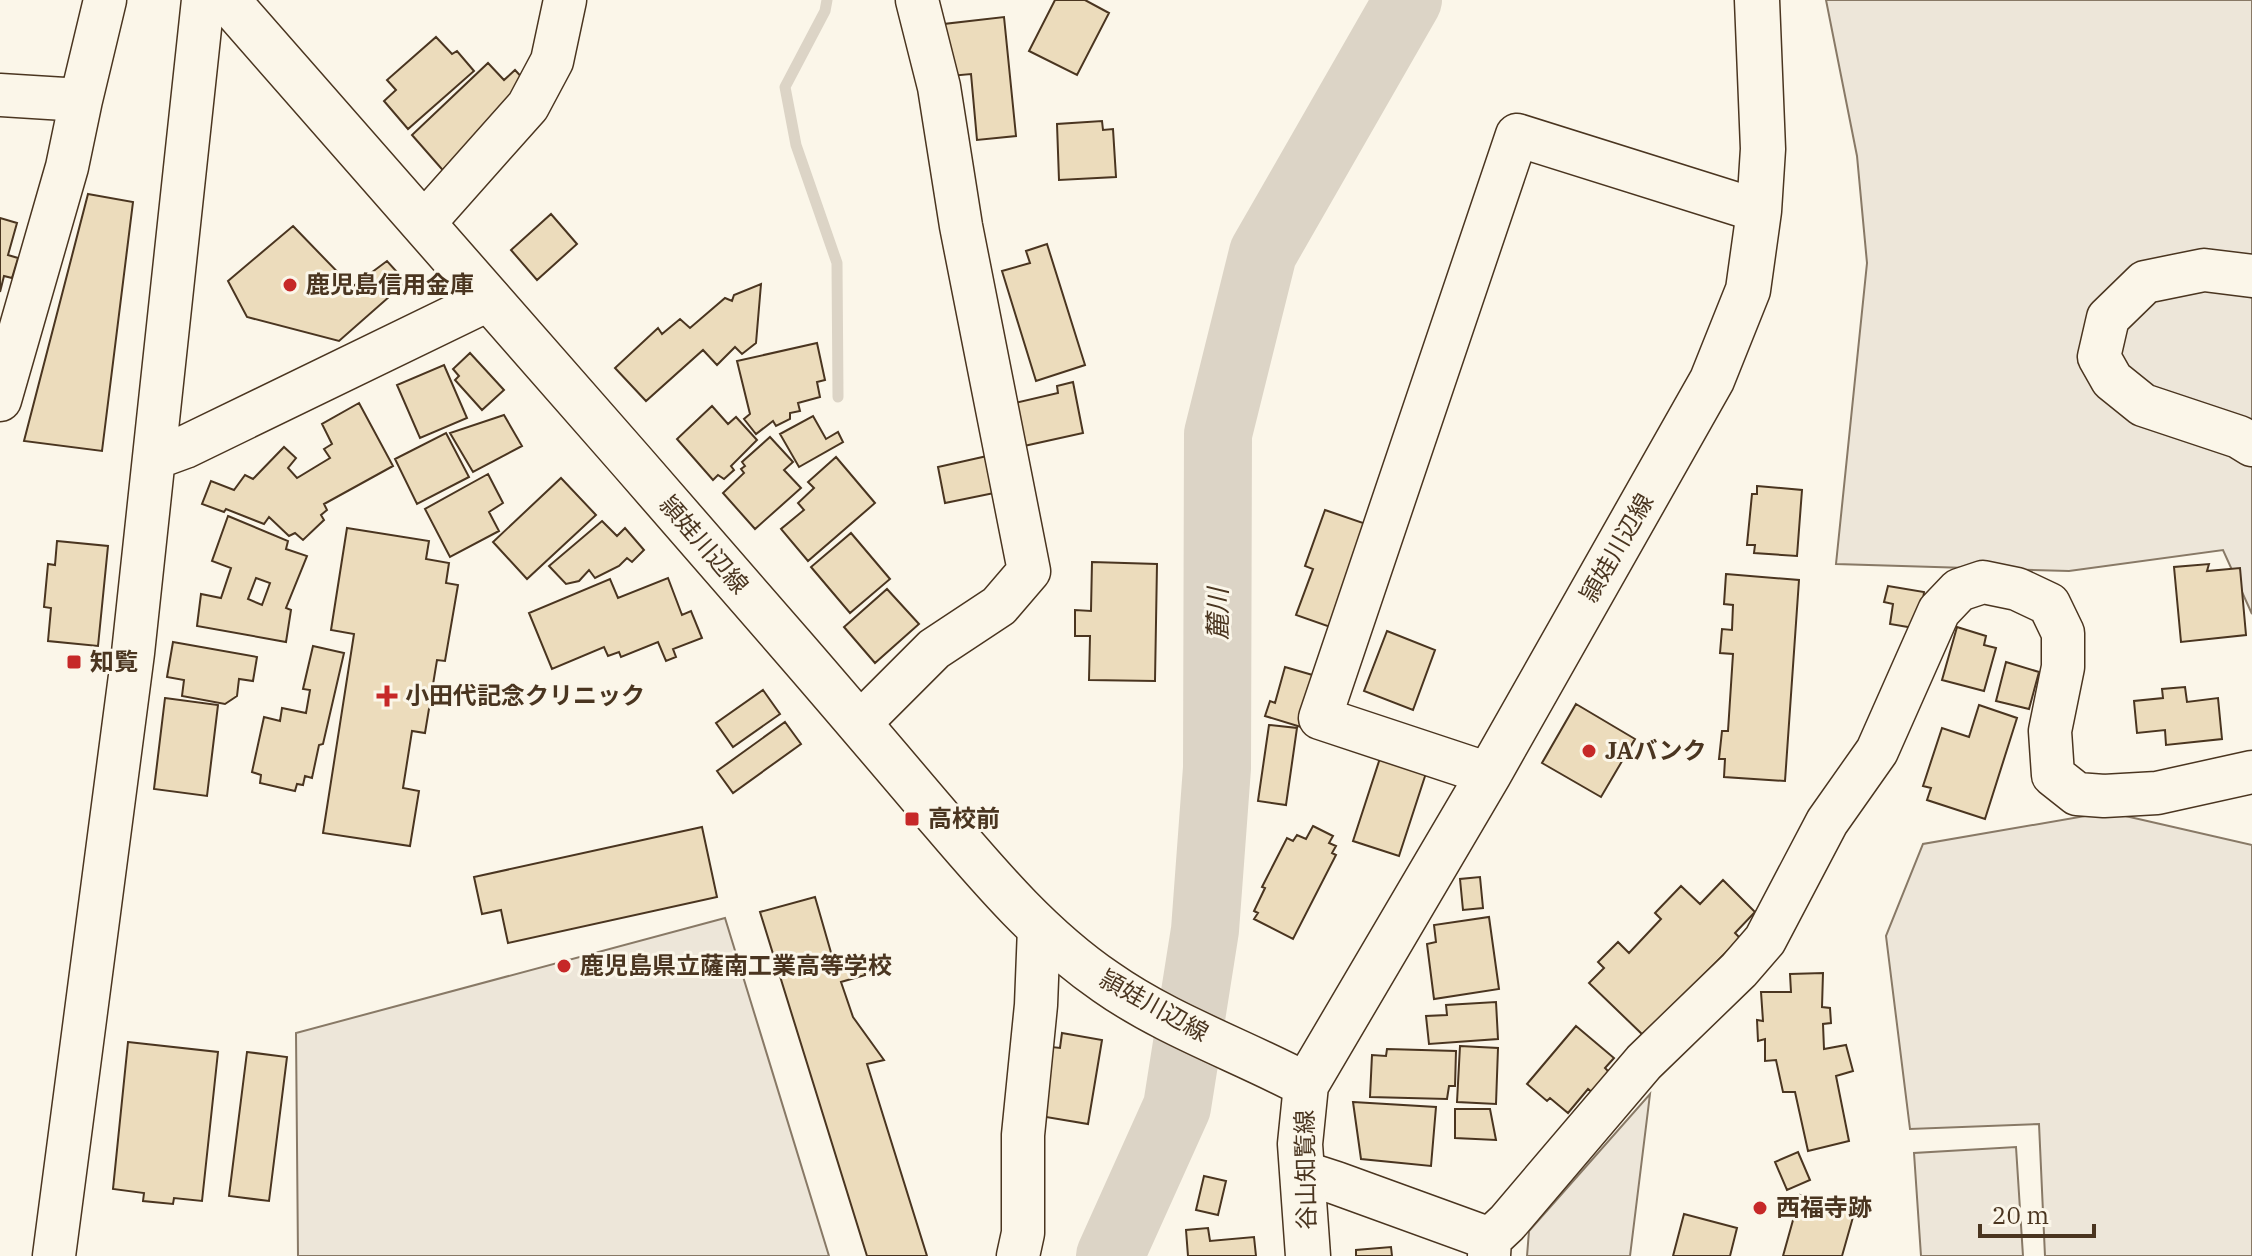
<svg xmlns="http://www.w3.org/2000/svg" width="2252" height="1256" viewBox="0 0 2252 1256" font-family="'IBM Plex Serif','Noto Sans JP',serif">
<rect width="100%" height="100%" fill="#fbf6e9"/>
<path fill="#ede6d9" stroke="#887966" stroke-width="2" d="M1826 0H2252V614L2223 550 2069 571 1836 564 1867 263 1857 156Z
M2108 812 2252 845V1256H2045L2039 1124 1910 1129 1886 936 1923 844Z
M725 918 829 1256H298L296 1033Z
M1650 1094 1630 1256H1527L1529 1231Z
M2016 1147 2023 1256H1921L1914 1153Z"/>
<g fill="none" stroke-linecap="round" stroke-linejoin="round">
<path stroke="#dcd4c6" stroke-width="11" d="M827 0 825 11 785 87 796 145 837 263 838 397"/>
<path stroke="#dcd4c6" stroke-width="68" d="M1110 1256 1177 1107 1205 930 1217 768 1218 434 1263 253 1408 0"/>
</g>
<path fill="#ecdcbc" stroke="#4a3520" stroke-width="2" fill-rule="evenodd" d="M1055 0H1085L1109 13 1077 75 1029 51Z
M1004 17 1016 136 977 140 971 74 950 76 944 24Z
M436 37 452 54 457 51 474 71 408 129 384 101 396 90 387 80Z
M488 63 504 80 515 70 527 83 447 175 412 135Z
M1102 121 1103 130 1113 129 1116 177 1059 180 1057 124Z
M88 194 133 202 102 451 24 441Z
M551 214 577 244 537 280 511 250Z
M0 218 17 223 8 255 18 258 12 278 4 276 0 292Z
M293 226 352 287 387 261 406 282 339 341 247 317 228 281Z
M1047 244 1085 365 1036 381 1002 271 1030 263 1026 251Z
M761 284 756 343 742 354 735 347 717 365 703 350 646 401 615 368 658 328 662 334 680 319 690 328 725 298 732 301 734 295Z
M817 343 825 380 817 382 820 397 798 403 800 411 790 413V419L776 426 773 421 756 434 744 419 750 414 737 361Z
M470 353 504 390 482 410 455 380 459 376 453 369Z
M444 365 467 418 420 438 397 385Z
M1073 382 1083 433 1024 446 1015 403 1058 393 1057 386Z
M359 403 393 466 324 504 327 510 321 515 324 520 303 540 295 533 289 536 269 517 264 524 226 509 224 512 202 504 211 481 234 490 245 475 253 479 284 447 296 458 288 468 297 478 330 458 324 449 332 444 322 424Z
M712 406 728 424 736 417 757 440 731 466 734 470 724 479 718 475 713 480 677 439Z
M504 415 522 446 473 472 450 433Z
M813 416 826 439 838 432 843 442 799 467 780 434Z
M446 433 469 477 417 504 395 459Z
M770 437 793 462 784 470 801 488 755 529 723 493 744 473 741 469 745 466 742 462Z
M996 454 1004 491 945 503 938 467Z
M836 457 875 503 808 561 781 529 804 510 798 503 814 488 808 482Z
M488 474 503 503 489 512 499 531 450 557 425 509Z
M561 478 596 515 527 579 493 542Z
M1757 486 1802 490 1797 556 1754 553 1755 545H1747L1752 494H1757Z
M1325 510 1372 526 1336 629 1296 615 1313 569 1305 566Z
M228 516 288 541 286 549 307 556 286 608 291 610 286 642 197 626 201 594 221 598 231 568 212 561ZM256 578 270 583 262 605 248 599Z
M602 521 617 536 625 528 644 550 632 562 627 558 619 566 595 578 589 570 579 581 566 584 549 566Z
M347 528 429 541 426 559 449 563 446 583 458 585 445 661 437 660 425 733 412 731 403 788 419 791 410 846 323 833 354 634 331 630Z
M851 533 890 579 850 613 811 567Z
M57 541 108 546 98 646 48 641 51 608 44 607 48 564 55 565Z
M1092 562 1157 564 1155 681 1089 680 1090 636H1075V610L1091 611Z
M2209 564 2207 571 2240 568 2246 635 2181 642 2174 567Z
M1726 574 1799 580 1785 781 1724 777 1725 759H1719L1722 731H1728L1733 654 1720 653 1722 629 1732 630 1733 605 1724 604Z
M668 578 682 615 691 611 702 638 673 649 676 657 666 661 658 642 621 657 619 652 608 656 604 647 552 669 529 613 610 579 618 598Z
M1888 586 1924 592 1922 608 1917 609 1914 628 1890 624 1893 604 1884 602Z
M887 589 919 624 875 663 844 627Z
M1957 627 1986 636 1984 645 1996 648 1984 691 1942 680Z
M1387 631 1435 650 1413 710 1364 691Z
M173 642 257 657 253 681 239 679 237 696 225 704 182 696 184 680 167 677Z
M313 646 344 653 323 744 319 745 312 778 305 776 303 785 297 784 295 791 260 783 261 775 252 772 264 717 280 721 282 708 306 713 310 690 303 689Z
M2006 662 2039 672 2029 709 1996 701Z
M1285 667 1316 676 1301 727 1265 716 1270 701 1275 703Z
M2185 687 2187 702 2218 698 2222 739 2166 745 2165 730 2137 733 2134 701 2163 698 2162 689Z
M763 690 780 714 733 747 716 723Z
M165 698 218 705 207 796 154 789Z
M1576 704 1635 739 1601 797 1542 763Z
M1979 705 2017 718 1985 819 1927 800 1931 788 1923 786 1942 728 1969 737Z
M785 722 801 744 733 793 717 771Z
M1269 725 1297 728 1286 805 1258 801Z
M1382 752 1428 767 1399 856 1353 841Z
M1313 826 1333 836 1329 843 1336 846 1332 853 1336 855 1293 939 1254 919 1258 913 1254 911 1265 888 1262 887 1287 838 1293 841 1297 835 1306 839Z
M702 827 717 897 508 943 501 910 482 914 474 877Z
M1480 877 1483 908 1463 910 1460 879Z
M1723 880 1755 912 1735 933 1740 938 1644 1036 1589 983 1604 968 1598 962 1618 942 1629 953 1661 919 1655 913 1681 886 1700 904Z
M815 897 834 963 861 953 865 975 841 982 853 1017 884 1060 867 1064 927 1256H867L760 912Z
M1489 917 1499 989 1434 999 1427 944 1436 942 1434 925Z
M1823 973 1822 1007 1830 1008 1831 1023 1823 1024 1824 1049 1846 1045 1853 1071 1836 1076 1849 1141 1808 1151 1795 1092H1783L1776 1060 1765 1061V1039L1758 1041 1757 1020 1763 1021 1761 992H1791L1790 974Z
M1496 1002 1498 1039 1429 1044 1426 1016 1447 1015 1446 1005Z
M1576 1026 1614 1058 1605 1068 1610 1073 1593 1093 1588 1089 1568 1113 1550 1098 1547 1101 1527 1084Z
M1062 1033 1102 1040 1088 1124 1040 1116 1052 1047 1060 1048Z
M128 1042 218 1052 202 1201 174 1198 173 1204 143 1201 144 1193 113 1189Z
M1460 1046 1498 1048 1496 1104 1457 1102Z
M1387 1049 1456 1051 1455 1086H1449L1447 1099 1370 1097 1372 1055 1386 1056Z
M247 1052 287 1057 269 1201 229 1196Z
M1353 1102 1436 1107 1431 1166 1361 1159Z
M1455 1109H1490L1496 1140 1455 1138Z
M1798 1152 1810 1180 1787 1190 1775 1162Z
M1204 1176 1226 1181 1218 1215 1196 1210Z
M1800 1195 1855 1210 1842 1256H1783Z
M1684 1214 1737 1228 1730 1256H1673Z
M1208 1228 1210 1241 1254 1237 1256 1256H1188L1186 1230Z
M1391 1247 1392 1256H1356V1250Z"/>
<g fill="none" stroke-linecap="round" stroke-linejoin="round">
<g stroke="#4a3520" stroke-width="45">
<path id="minor" d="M0 95 81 100 105 0
M424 223 528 106 552 61 565 0
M2252 276 2204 270 2145 282 2108 318 2099 357 2112 380 2143 405 2239 437 2252 445
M0 400 67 167 81 100
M155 458 185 447 490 299
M859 724 934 649 999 606 1029 571 961 226 939 87 917 0
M1489 774 1320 718 1517 135 1759 211
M1302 1172 1336 1183 1490 1239
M54 1256 133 653 203 0
M1018 1256 1023 1233V1135L1036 1005 1039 928
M1489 1256 1490 1239 1507 1223 1644 1062 1739 970 1765 940 1827 822 1877 751 1939 611 1959 590 1983 582 2017 589 2049 604 2063 633V667L2050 731 2053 775 2077 794 2104 796 2157 793 2252 772"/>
</g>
<g stroke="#4a3520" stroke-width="47">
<path id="major" d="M227 0C416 215 606 431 794 648 840 701 885 754 930 807 984 870 1037 935 1106 982 1167 1025 1240 1050 1306 1085
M1308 1256 1300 1144 1306 1085 1489 774 1712 380 1748 290 1759 211 1763 149 1757 0"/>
</g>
<use href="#minor" stroke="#fbf6e9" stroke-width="42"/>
<use href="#major" stroke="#fbf6e9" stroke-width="44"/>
</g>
<g fill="#c62828" stroke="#fbf6e9" stroke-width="3">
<circle cx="290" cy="285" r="8"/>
<rect x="66" y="654" width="16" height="16" rx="4"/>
<path d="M383 684h8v8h8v8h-8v8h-8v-8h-8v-8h8z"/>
<circle cx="1589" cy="751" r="8"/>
<rect x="904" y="811" width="16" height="16" rx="4"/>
<circle cx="564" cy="966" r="8"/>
<circle cx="1760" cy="1208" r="8"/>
</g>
<g text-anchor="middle" stroke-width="6" stroke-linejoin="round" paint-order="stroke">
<g font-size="24" font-weight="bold" fill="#4a3520" stroke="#fbf6e9" text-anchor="start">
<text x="306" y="293">鹿児島信用金庫</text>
<text x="90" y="670">知覧</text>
<text x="405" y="704">小田代記念クリニック</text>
<text x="1605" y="759">JAバンク</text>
<text x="928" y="827">高校前</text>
<text x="580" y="974">鹿児島県立薩南工業高等学校</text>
<text x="1776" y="1216">西福寺跡</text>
</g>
<g font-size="24" fill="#4a3520" stroke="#fbf6e9">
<text transform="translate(704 545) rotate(49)" y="8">頴娃川辺線</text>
<text transform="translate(1617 548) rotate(-60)" y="8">頴娃川辺線</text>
<text transform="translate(1154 1006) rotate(29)" y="8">頴娃川辺線</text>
<text transform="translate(1306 1170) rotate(-91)" y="8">谷山知覧線</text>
</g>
<g font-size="26" font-style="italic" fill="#4a3520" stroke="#fbf6e9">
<text transform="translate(1218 614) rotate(-90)" y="9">麓川</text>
</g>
</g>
<path d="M1980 1224v12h114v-12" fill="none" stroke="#4a3520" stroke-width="4"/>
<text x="1992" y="1224" font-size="24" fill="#4a3520" stroke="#fbf6e9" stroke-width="6" paint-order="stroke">20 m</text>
</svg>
